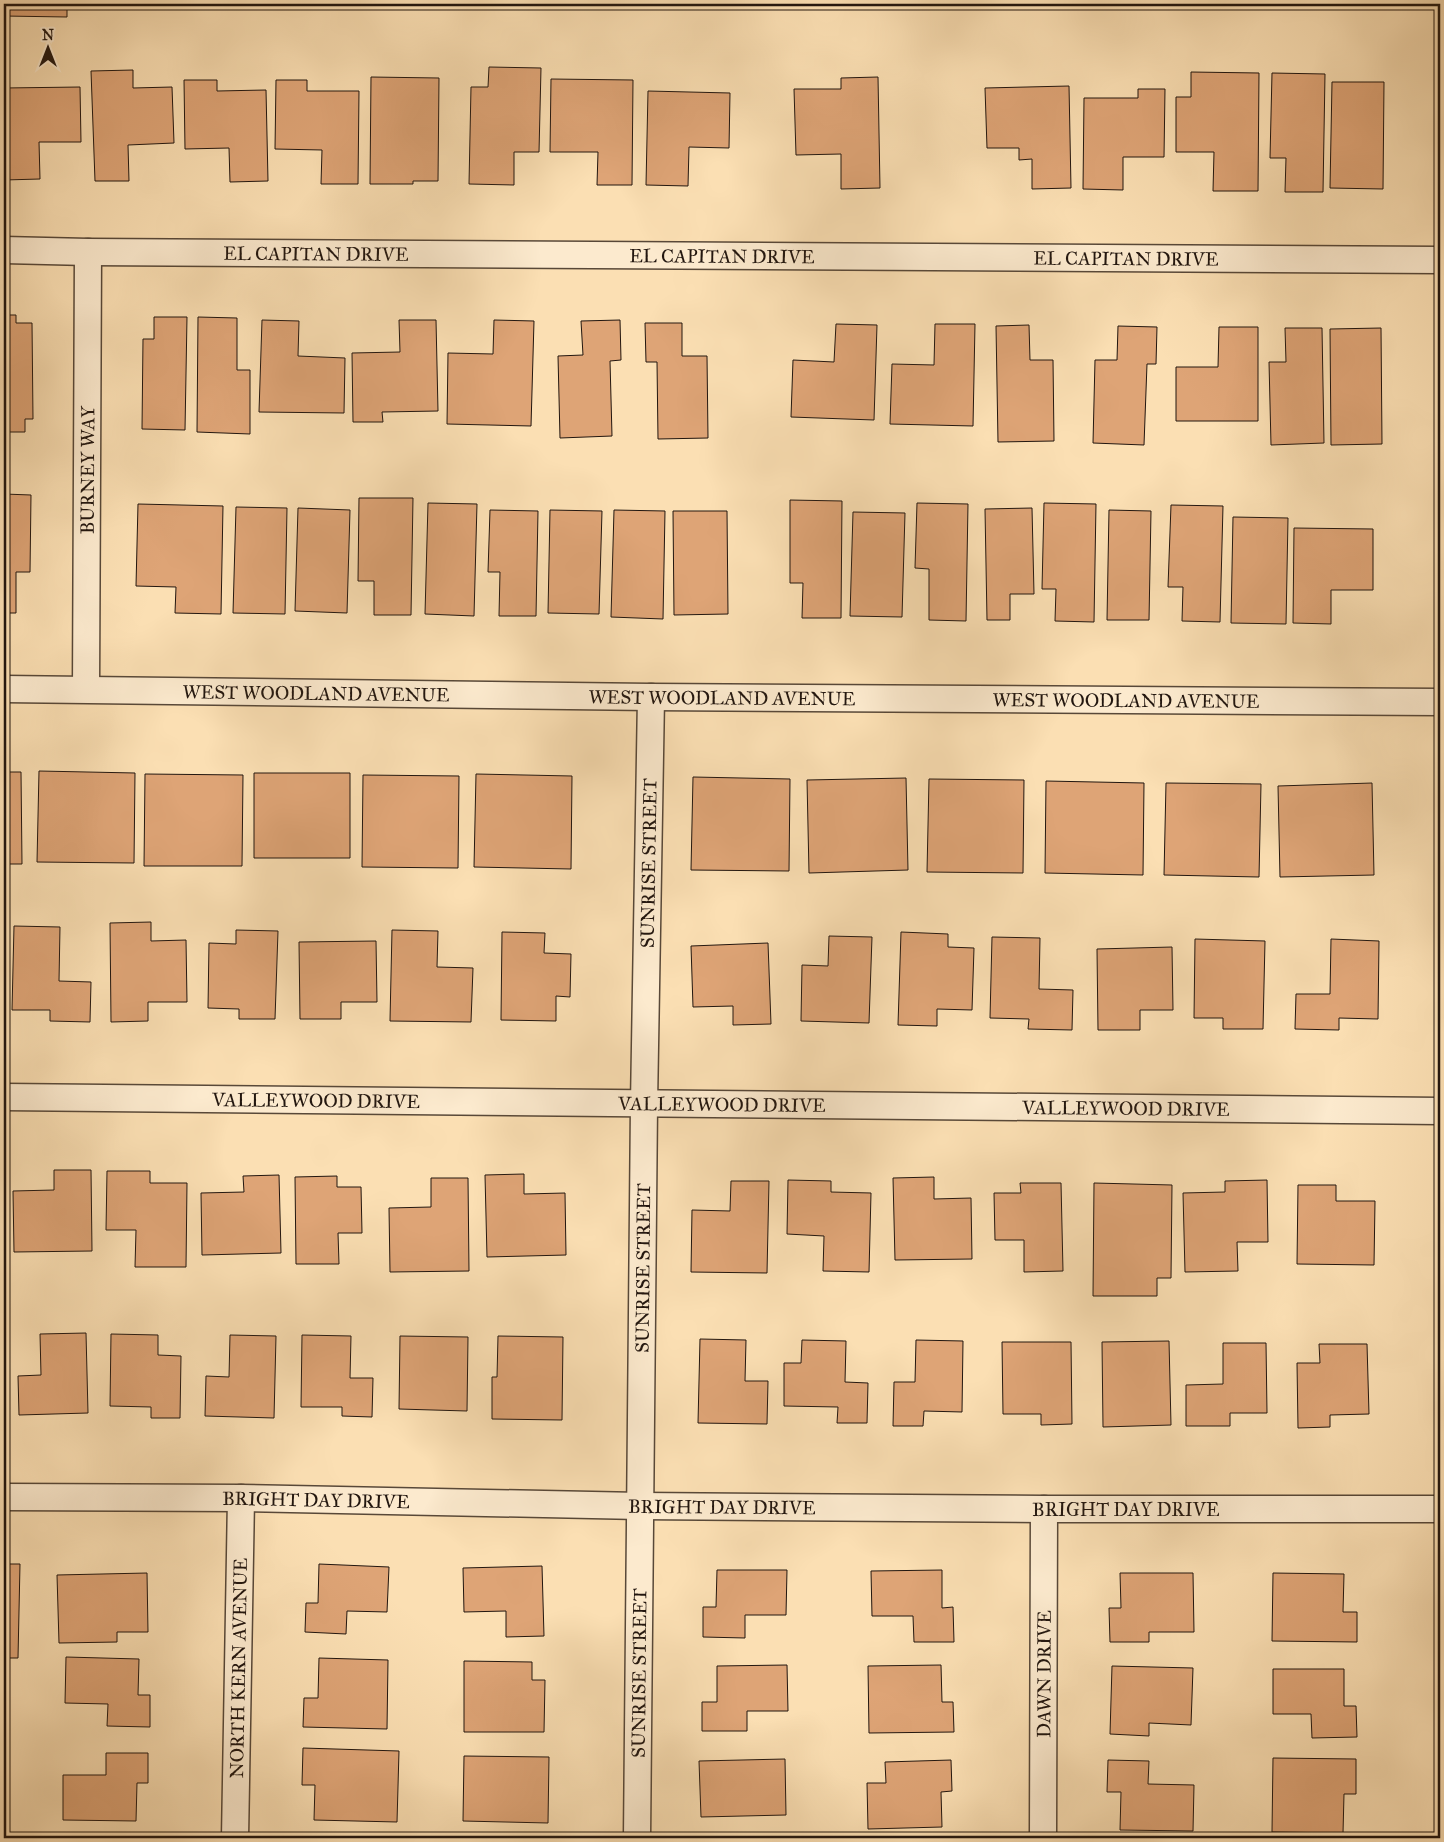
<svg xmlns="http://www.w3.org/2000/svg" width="1444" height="1842" viewBox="0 0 1444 1842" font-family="'IM FELL Great Primer',serif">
<rect width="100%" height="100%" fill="#fbdfb3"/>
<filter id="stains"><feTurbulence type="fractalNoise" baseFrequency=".004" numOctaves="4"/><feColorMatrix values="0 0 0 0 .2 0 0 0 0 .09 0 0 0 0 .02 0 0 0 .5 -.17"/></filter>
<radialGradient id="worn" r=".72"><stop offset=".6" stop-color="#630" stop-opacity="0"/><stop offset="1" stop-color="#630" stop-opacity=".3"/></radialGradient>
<path fill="#dea476" stroke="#22160f" d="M4 4H67V17L4 16Z
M489 67 541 68 539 152H514V185L469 184 471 87H488Z
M133 70V88L172 87 174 143 128 145 129 181H95L91 71Z
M1191 72 1259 73 1258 191H1213L1214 152H1176V97H1191Z
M1272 73 1325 74 1323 192H1285L1286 158H1270Z
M371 77 439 78 438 181H413V184H370Z
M878 77 880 188 841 189V154L796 155 794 89H841V78Z
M551 79 633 80 632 185H597L598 152H550Z
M184 80H217V91L266 90 268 181 230 182 229 148 185 149Z
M276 80H307V91H359L358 184H321L322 150 275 149Z
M1332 82H1384L1383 189 1330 188Z
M1069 86 1071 188 1032 189V159L1019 160V148H987L985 88Z
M80 87 81 142H39L40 179 4 180V88Z
M1138 89H1165L1164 157H1123V190L1083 189 1084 98H1138Z
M648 91 730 93 729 148 689 147 688 186 646 185Z
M4 315H16V323H32L33 419H25V432H4Z
M154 317H187L185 430 142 429 143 339H154Z
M198 317 237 318V370H250V434L197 432Z
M262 320 299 321 298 356 345 358 344 413 259 412Z
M399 320H436L438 411 382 412 383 422H353L352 353 400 352Z
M494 320 534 321 531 426 447 424 448 353 493 354Z
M620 320 621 360 610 361 612 436 560 438 558 356 583 355 581 321Z
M645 323H682V356H707L708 438 658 439 657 362H646Z
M836 324 877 325 874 420 791 417 793 360 834 362Z
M935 324H975L973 426 890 424 892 364 934 365Z
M1029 325 1030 360H1053L1054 441 998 442 996 326Z
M1118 326 1157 327 1156 364H1147L1144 445 1093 443 1095 360H1117Z
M1219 327H1258V421H1176V367H1218Z
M1285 328H1322L1324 443 1271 445 1269 362H1286Z
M1381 328 1382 444 1331 445 1330 329Z
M4 494 31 495 30 572H16V613H4Z
M359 498H413L411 615H374V581H358Z
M790 500 842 501 841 618H802L803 583H790Z
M428 503 477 504 474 616 425 614Z
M917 503 968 504 966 621 929 620V569L915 568Z
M1044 503 1096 504 1094 622 1055 621 1056 589H1042Z
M138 504 223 506 221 614 175 613 176 587 136 586Z
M1171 505 1223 506 1220 622 1182 621 1183 587H1168Z
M236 507 287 508 285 614 233 613Z
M298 508 350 510 347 613 295 611Z
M1032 508 1034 594H1010V620H987L985 509Z
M490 510 538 511 536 616H499L500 572H488Z
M550 510 602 511 599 614 548 613Z
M614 510 665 511 663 619 611 617Z
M1109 510 1151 511 1149 620H1107Z
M673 511H727L728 614 674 615Z
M853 512 905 513 902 617 850 616Z
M1233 517 1288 518 1286 624 1231 623Z
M1294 528 1373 529V590H1331V624L1293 623Z
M39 771 135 773 134 863 37 862Z
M4 772H21L22 864H4Z
M254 773H350V858H254Z
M145 774 243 775 242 866H144Z
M476 774 572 776 571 869 474 867Z
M363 775 459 776 458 868 362 867Z
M693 777 790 779 789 871 691 870Z
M906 778 908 870 809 873 807 780Z
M929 779 1024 780 1023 873 927 872Z
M1046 781 1144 783 1143 875 1045 873Z
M1166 783 1261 784 1259 877 1164 875Z
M1372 783 1374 875 1280 877 1278 786Z
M151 922V941L186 940 187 1002H148V1021L111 1022 110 923Z
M14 926 60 927 59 981 91 982 90 1022 50 1021V1010H12Z
M236 930 278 931 275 1019H239V1009L208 1008 209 943 236 944Z
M392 930 438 931 437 967 473 968 471 1022 390 1021Z
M502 932 545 933 544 953 571 954 570 997 556 996V1021L501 1020Z
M901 932 948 934V947L974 948 972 1010 937 1009V1026L898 1025Z
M829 936 872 937 869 1023 801 1021 802 965 828 966Z
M992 937 1040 938 1039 989 1073 990 1072 1030 1028 1029 1029 1019 990 1018Z
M1195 939 1265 941 1263 1029H1223V1018H1194Z
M1331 939 1379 941 1378 1019 1339 1018V1030L1295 1029 1296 994H1330Z
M376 941 377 1002H341V1019H300L299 942Z
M768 943 771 1024 733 1025V1006L693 1007 691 946Z
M1172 947 1173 1010H1140V1030H1098L1097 949Z
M54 1170H91L92 1251 14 1252 13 1191 54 1190Z
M107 1171H150V1183H187L186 1267H135L136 1230H106Z
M524 1174V1194L565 1193 566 1255 487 1257 485 1175Z
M279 1175 281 1253 202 1255 201 1193 244 1192 243 1176Z
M337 1176V1187H361L362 1233H338L339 1264H296L295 1177Z
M934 1177V1199L971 1198 972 1259 895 1260 893 1178Z
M431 1178H468L469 1271 390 1272 389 1208 431 1207Z
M788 1180 831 1181V1192L871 1193 869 1272 823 1271 824 1236 787 1234Z
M1267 1180 1268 1242H1237L1238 1271 1185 1272 1183 1193 1225 1192V1181Z
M731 1181H769L767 1273 691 1272 692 1210 730 1211Z
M1020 1183H1061L1063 1271 1024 1272V1240H995L994 1193H1021Z
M1094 1183 1172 1185 1171 1278H1157V1296H1093Z
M1298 1185H1336V1201H1375L1374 1265 1297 1264Z
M86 1333 88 1413 19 1415 18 1376 41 1375 40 1334Z
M111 1334 158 1335V1355L181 1356 180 1418H151V1407L110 1406Z
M230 1335 276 1336 274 1418 205 1416 206 1376 229 1377Z
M302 1335 351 1336 350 1378H373L372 1417 342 1416V1407H301Z
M400 1336 468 1337 467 1411 399 1409Z
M498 1336 563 1337 562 1420 492 1419V1377H497Z
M700 1339 746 1340 745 1381H768L767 1424 698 1423Z
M802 1340 846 1341 845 1382 868 1383 867 1423H837L838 1407 784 1406V1363H801Z
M916 1340 963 1341 962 1412 924 1411 923 1426H893L894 1382H915Z
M1169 1341 1171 1425 1103 1427 1102 1342Z
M1002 1342H1071L1072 1424 1041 1425V1414H1003Z
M1223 1343H1266L1267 1413H1230V1426H1186V1385L1223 1384Z
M1319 1344H1367L1369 1414 1330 1415V1427L1298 1428 1297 1363H1320Z
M4 1564H20L18 1658H4Z
M319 1564 389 1567 387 1612 347 1611 346 1634 305 1632 306 1603H318Z
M542 1566 544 1636 506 1637V1611L464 1612 463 1568Z
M717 1570H787L786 1615H745V1638L703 1637V1607H716Z
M942 1570V1608L953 1607 954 1642H914L913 1616H872L871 1571Z
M147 1573 148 1632H117V1642L59 1643 57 1575Z
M1120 1573H1193L1194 1632H1149V1642H1110L1109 1608H1121Z
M1273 1573 1344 1574 1343 1612H1357V1642L1272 1641Z
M66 1657 139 1659 138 1695H150V1727L107 1726 108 1704 65 1703Z
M319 1658 388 1660 387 1729 303 1727 304 1698H318Z
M464 1661 532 1662V1680H545L544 1732H464Z
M787 1665 788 1711H747V1731H702V1702H717V1666Z
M941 1665 942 1702H953L954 1732 869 1733 868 1666Z
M1112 1666 1193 1668 1191 1725 1149 1723V1736L1110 1734Z
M1273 1669H1344V1706H1356L1357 1737 1312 1738 1311 1714H1273Z
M303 1748 399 1751 397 1822 314 1820 315 1785H302Z
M106 1753H148V1783H137L136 1821 63 1820V1775H106Z
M464 1756 549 1757 548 1823 463 1821Z
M1273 1758 1356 1759V1794H1344L1343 1833 1272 1832Z
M785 1759 786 1815 701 1817 699 1761Z
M951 1760 952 1791 941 1792 942 1827 868 1829 867 1783H886L885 1762Z
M1108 1760 1149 1761 1148 1784 1194 1785 1193 1831 1120 1830 1121 1792H1107Z"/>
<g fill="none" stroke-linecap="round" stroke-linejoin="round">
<g stroke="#584838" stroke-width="29">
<g id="street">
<path id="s1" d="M4 250 88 252 1440 260"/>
<path id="s2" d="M4 689 651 697 1440 702"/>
<path id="s3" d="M86 689 88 252"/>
<path id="s4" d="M4 1097 1440 1111"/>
<path id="s5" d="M4 1497 241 1498 640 1506 1044 1509H1440"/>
<path id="s6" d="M235 1838 241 1498"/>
<path id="s7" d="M637 1838 644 1104 651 697"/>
<path id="s8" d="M1043 1838 1044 1509"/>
</g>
</g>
<use href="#street" stroke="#fceace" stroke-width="26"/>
</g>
<g text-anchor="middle" stroke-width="4" stroke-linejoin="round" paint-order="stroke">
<g font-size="19" fill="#22160f" stroke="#fceace">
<text dy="7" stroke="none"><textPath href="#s1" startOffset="312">EL CAPITAN DRIVE</textPath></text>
<text dy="7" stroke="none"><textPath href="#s1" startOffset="718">EL CAPITAN DRIVE</textPath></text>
<text dy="7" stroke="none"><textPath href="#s1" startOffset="1122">EL CAPITAN DRIVE</textPath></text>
<text dy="7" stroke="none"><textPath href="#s3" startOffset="219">BURNEY WAY</textPath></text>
<text dy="7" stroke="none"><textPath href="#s2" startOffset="312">WEST WOODLAND AVENUE</textPath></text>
<text dy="7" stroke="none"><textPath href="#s2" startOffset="718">WEST WOODLAND AVENUE</textPath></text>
<text dy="7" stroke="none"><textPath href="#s2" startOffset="1122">WEST WOODLAND AVENUE</textPath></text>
<text dy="7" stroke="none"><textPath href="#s7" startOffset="975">SUNRISE STREET</textPath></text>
<text dy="7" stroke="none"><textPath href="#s4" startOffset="312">VALLEYWOOD DRIVE</textPath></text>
<text dy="7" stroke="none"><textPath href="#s4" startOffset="718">VALLEYWOOD DRIVE</textPath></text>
<text dy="7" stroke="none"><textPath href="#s4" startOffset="1122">VALLEYWOOD DRIVE</textPath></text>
<text dy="7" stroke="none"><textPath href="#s7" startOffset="570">SUNRISE STREET</textPath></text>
<text dy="7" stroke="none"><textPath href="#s5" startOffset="312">BRIGHT DAY DRIVE</textPath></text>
<text dy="7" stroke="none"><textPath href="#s5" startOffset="718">BRIGHT DAY DRIVE</textPath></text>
<text dy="7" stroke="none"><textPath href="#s5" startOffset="1122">BRIGHT DAY DRIVE</textPath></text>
<text dy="7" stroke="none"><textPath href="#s6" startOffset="170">NORTH KERN AVENUE</textPath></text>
<text dy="7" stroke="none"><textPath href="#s7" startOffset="165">SUNRISE STREET</textPath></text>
<text dy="7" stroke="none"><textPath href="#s8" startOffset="164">DAWN DRIVE</textPath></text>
</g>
</g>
<rect width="1444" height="1842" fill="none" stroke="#fbdfb3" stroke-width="20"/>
<rect x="5" y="5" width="1434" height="1832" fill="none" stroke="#22160f" stroke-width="2.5"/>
<rect x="10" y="10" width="1424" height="1822" fill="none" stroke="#22160f"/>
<g transform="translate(48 48)" stroke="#fceace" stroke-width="4" paint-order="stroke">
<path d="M0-4L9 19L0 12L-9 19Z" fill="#22160f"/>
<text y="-8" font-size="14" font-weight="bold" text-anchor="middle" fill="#22160f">N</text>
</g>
<rect width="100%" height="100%" filter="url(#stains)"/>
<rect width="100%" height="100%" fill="url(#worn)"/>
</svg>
